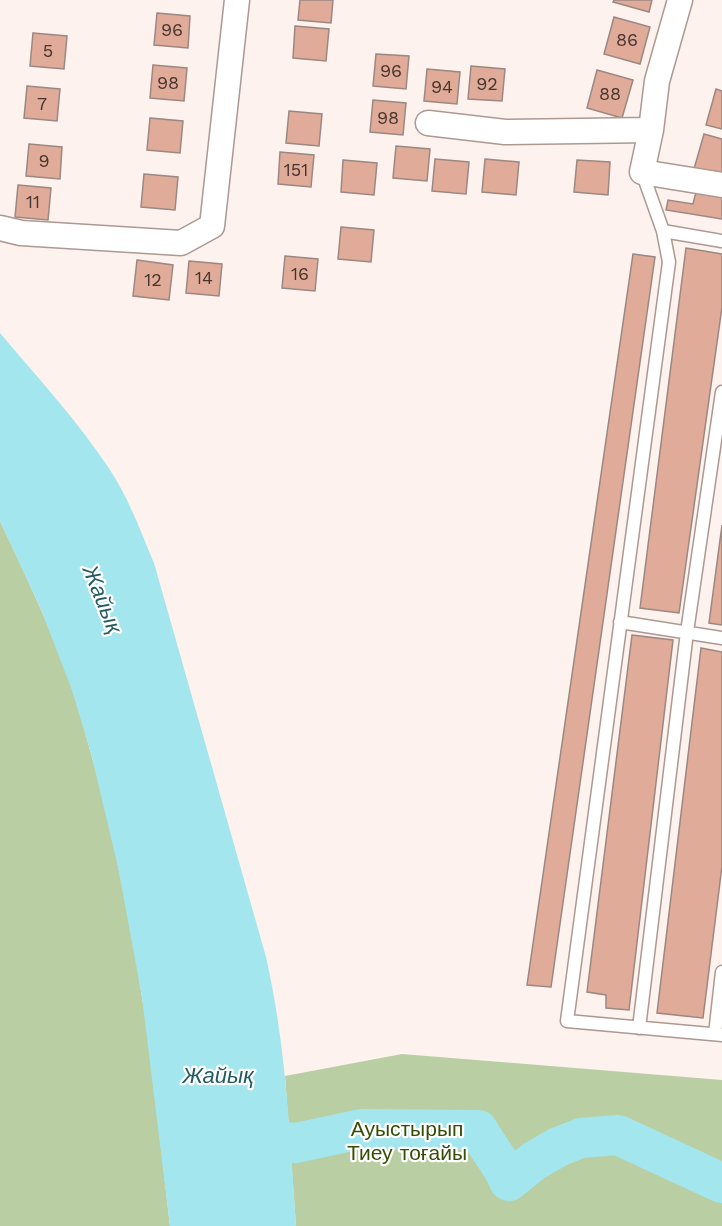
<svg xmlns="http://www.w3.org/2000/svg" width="722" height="1226" viewBox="0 0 722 1226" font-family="'Work Sans',sans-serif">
<rect width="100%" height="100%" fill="#fef2ee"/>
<path fill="#bacea4" d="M0 521C26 577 54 633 73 692 104 791 126 894 142 997 154 1072 161 1150 170 1226H0Z
M402 1054 722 1080V1226H296L285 1076Z"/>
<path fill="#a3e6ed" d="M0 333C37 377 76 419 108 467 128 496 140 530 154 563L266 957C286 1045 290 1136 296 1226H170L142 997 118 867 91 753 72 690 40 607 0 521Z"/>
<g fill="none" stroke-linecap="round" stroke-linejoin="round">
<path stroke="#a3e6ed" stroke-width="40" d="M234 1138 296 1143 361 1129 478 1130C488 1148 502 1163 509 1181L534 1161 558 1147 581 1138 618 1135 722 1183"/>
</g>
<path fill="#e0ab98" stroke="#9b8882" stroke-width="1.5" d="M300 0H333L331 23 298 20Z
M614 0H652L649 12 613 2Z
M157 13 190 16 188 48 154 45Z
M614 17 650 27 640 64 604 54Z
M295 26 329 29 326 61 293 58Z
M33 33 67 36 64 69 30 66Z
M376 54 409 56 406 89 373 86Z
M153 65 187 68 184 101 150 98Z
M471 66 505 69 502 101 468 99Z
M427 69 460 72 457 104 424 101Z
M597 70 633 80 622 118 587 108Z
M27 86 60 89 57 121 24 118Z
M716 89 722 91V129L706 125Z
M373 100 406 103 403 135 370 132Z
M289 111 322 114 319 146 286 143Z
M150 118 183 121 180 153 147 150Z
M704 134 722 139V177L694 169Z
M29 144 62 147 60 179 26 176Z
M396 146 430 149 427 181 393 178Z
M280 152 314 155 311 187 278 184Z
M435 159 469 162 466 194 432 191Z
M485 159 519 162 516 195 482 192Z
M343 160 377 163 374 195 341 192Z
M577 160 610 162 608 195 574 192Z
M144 174 178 177 175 210 141 207Z
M18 185 51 188 48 220 15 217Z
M696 192 722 195V219L666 210 668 200 693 204Z
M341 227 374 230 371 262 338 259Z
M686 248 722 254V307L679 613 640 608Z
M633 254 655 257 551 987 527 985Z
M285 256 318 259 315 291 282 288Z
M137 260 173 265 169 300 133 296Z
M189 261 222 264 219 296 186 293Z
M722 525V625L709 623Z
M632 635 673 640 629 1010 606 1008V995L587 992Z
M701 648 722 652V866L703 1018 657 1013Z"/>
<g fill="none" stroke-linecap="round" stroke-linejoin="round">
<g stroke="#ab9992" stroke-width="15">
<path id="service" d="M642 172 663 231 669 262 567 1021 722 1035
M663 231 722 241
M620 622 722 638
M639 1028 687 632 722 392
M715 1034 722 972"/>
</g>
<g stroke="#ab9992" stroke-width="27">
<path id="minor" d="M680 0 657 81 651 130 642 172 722 185
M428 123 505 132 651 130
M0 228 21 233 181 243 212 226 237 0"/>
</g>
<use href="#service" stroke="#fff" stroke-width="12"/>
<use href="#minor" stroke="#fff" stroke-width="24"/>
</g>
<g text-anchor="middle" stroke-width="4.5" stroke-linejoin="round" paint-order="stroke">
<g font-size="18" fill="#47342e">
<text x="172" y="36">96</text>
<text x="627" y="46">86</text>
<text x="48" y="57">5</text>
<text x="391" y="77">96</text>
<text x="168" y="89">98</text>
<text x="487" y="90">92</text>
<text x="442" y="93">94</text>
<text x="610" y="100">88</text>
<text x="42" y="110">7</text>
<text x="388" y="124">98</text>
<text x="44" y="167">9</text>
<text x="296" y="176">151</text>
<text x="33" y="208">11</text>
<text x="300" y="280">16</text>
<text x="204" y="284">14</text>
<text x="153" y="286">12</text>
</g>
<g font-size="21" fill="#354d04" stroke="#fff">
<text x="407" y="1136">Ауыстырып<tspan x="407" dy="24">Тиеу тоғайы</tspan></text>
</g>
<g font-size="22" font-style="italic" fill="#235b61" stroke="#fff">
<text transform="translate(103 599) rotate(68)" y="8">Жайық</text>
<text x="218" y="1083">Жайық</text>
</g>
</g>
</svg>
